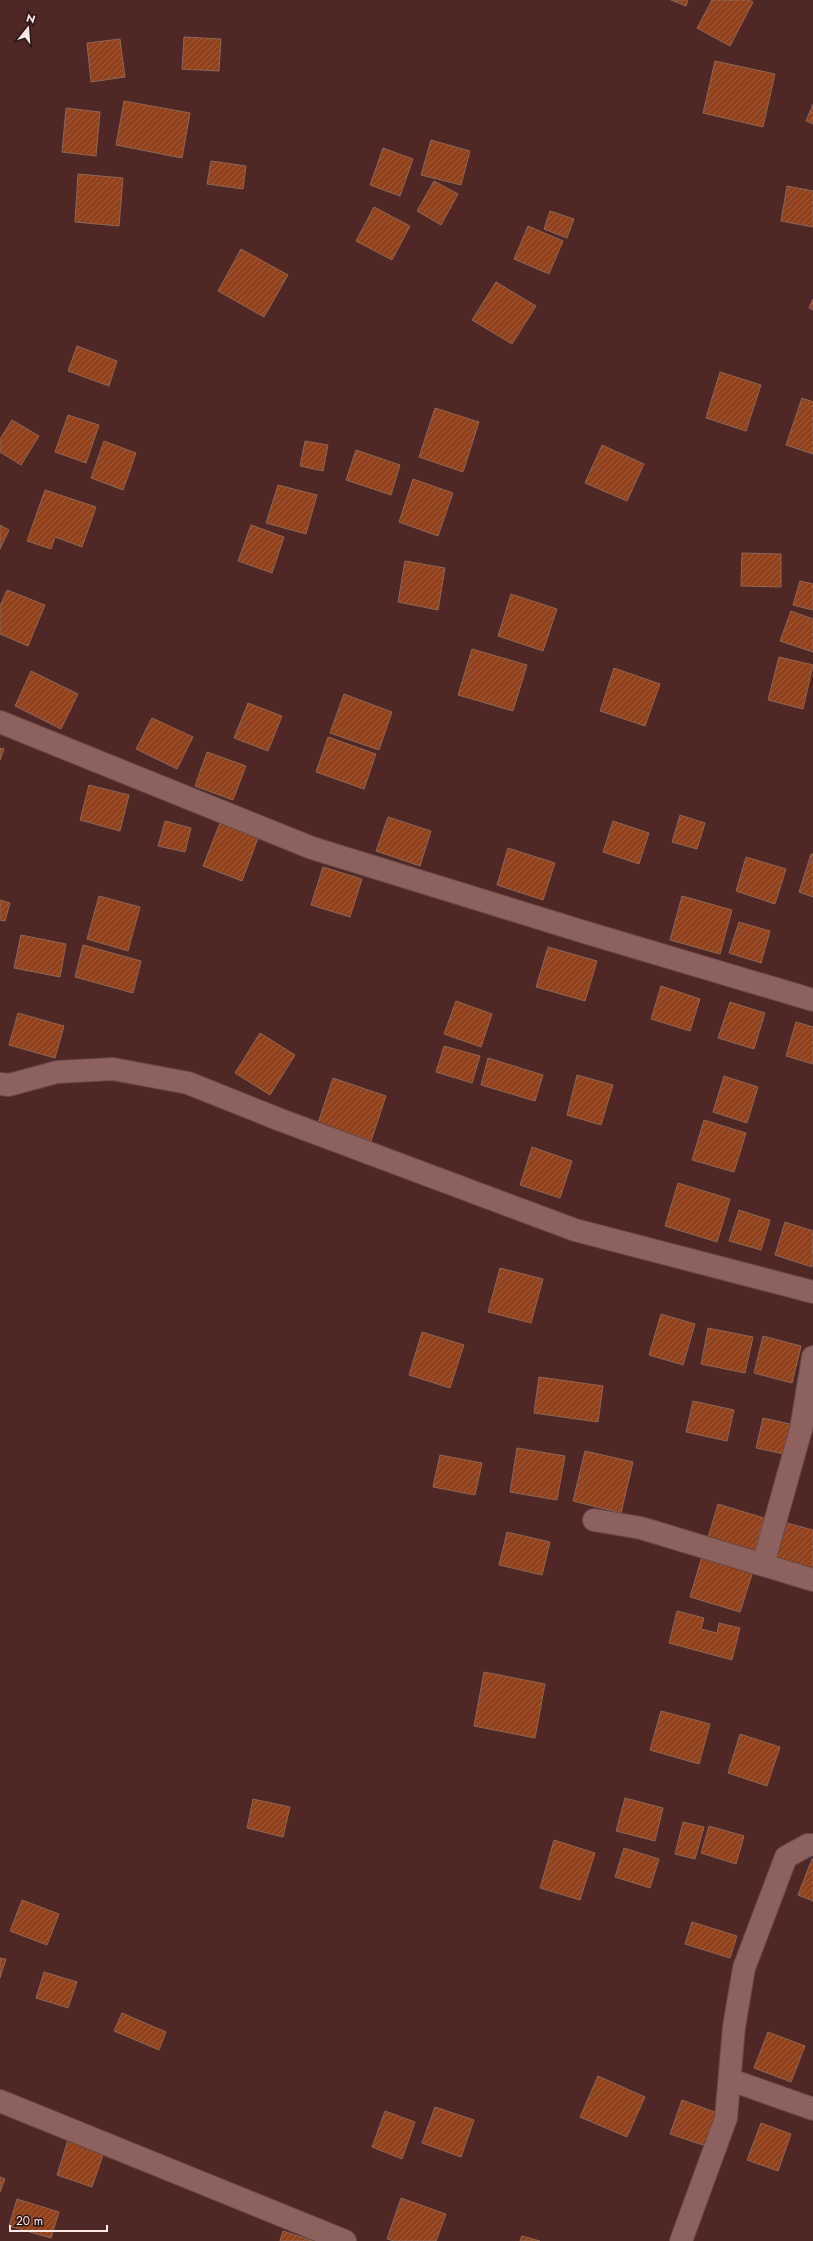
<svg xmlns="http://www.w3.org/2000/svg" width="813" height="2241" viewBox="0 0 813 2241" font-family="Jost,sans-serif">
<defs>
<pattern id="building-hatch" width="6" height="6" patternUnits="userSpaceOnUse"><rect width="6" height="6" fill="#91411b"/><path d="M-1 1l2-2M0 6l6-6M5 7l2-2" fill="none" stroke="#a15c3c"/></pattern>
</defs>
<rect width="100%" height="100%" fill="#4f2826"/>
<path fill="url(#building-hatch)" stroke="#8e6655" d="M671 0H688L686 6Z
M712 0H749L753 2 730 46 697 28Z
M184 37 221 39 219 71 182 69Z
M120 39 125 77 91 82 87 43Z
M715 61 775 74 763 127 703 113Z
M124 101 190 113 182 158 116 145Z
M813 104V124L806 121Z
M66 108 100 112 96 156 62 152Z
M431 140 470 151 461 185 421 175Z
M383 148 413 159 400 196 370 185Z
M211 161 246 166 243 189 207 184Z
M78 174 123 178 119 226 75 222Z
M434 181 458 194 441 225 417 211Z
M787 186 813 191V227L781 221Z
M374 207 410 226 392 260 356 241Z
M550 211 574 219 567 238 544 229Z
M528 226 563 241 549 274 514 259Z
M241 249 288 275 264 317 218 291Z
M496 282 536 306 512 344 472 320Z
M813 299V310L809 308Z
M77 346 117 361 109 386 68 371Z
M720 372 761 385 746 431 706 418Z
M802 398 813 402V454L786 445Z
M435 408 479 422 463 472 419 457Z
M68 415 99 425 86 463 55 452Z
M12 420 39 436 21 465 0 452V439Z
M104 441 136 453 123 490 91 478Z
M305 441 328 445 323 471 300 466Z
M602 445 644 464 627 501 585 483Z
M356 450 400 465 391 495 346 480Z
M413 479 453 493 438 536 399 522Z
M278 485 317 495 306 534 266 523Z
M45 490 96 507 82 547 55 537 51 549 27 541Z
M0 525 9 530 0 549Z
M251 525 284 537 272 573 238 561Z
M742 553 781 554V587L741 586Z
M405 561 445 568 438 610 398 602Z
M800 581 813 584V610L793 605Z
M7 590 45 605 28 646 0 634V606Z
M511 594 557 609 543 651 498 636Z
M791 611 813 619V652L780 641Z
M472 649 527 665 513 711 458 695Z
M779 657 813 665 803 709 768 700Z
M614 668 660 684 645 726 600 711Z
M31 671 78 694 61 729 15 706Z
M344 694 392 712 379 750 330 733Z
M248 703 282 716 268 751 234 738Z
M152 718 193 737 177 769 136 749Z
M328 737 376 754 364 789 316 772Z
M0 748 4 749 0 760Z
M207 752 246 766 233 800 195 786Z
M89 785 129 795 120 831 80 820Z
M680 815 705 823 697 849 672 842Z
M388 817 431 831 420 866 376 851Z
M165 821 191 828 185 852 158 846Z
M613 821 649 833 639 864 603 852Z
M220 823 258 838 242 881 203 866Z
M508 848 555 863 543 900 497 885Z
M811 854H813V897L799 892Z
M746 857 786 869 775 904 736 891Z
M323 867 362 879 350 917 311 905Z
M99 896 140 907 128 951 87 939Z
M682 896 732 910 720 954 670 940Z
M0 900 10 903 5 921 0 920Z
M739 922 770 931 761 963 729 953Z
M21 935 66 944 60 977 14 968Z
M83 945 141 961 133 993 75 977Z
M548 947 597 961 585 1001 536 987Z
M661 986 700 999 690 1031 651 1019Z
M456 1001 492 1014 481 1047 444 1034Z
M730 1002 765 1013 754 1049 718 1038Z
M18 1013 64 1026 55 1058 9 1045Z
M796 1022 813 1027V1064L786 1056Z
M260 1033 295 1055 270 1095 235 1073Z
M444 1046 480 1056 472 1083 436 1072Z
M488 1058 543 1075 535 1101 481 1085Z
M577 1075 613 1085 601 1125 567 1115Z
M724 1076 758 1087 747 1123 713 1112Z
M333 1078 386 1096 371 1141 318 1123Z
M704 1120 746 1133 734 1172 692 1160Z
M532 1147 572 1161 560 1198 520 1185Z
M678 1183 730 1199 717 1242 665 1226Z
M739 1210 770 1220 761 1250 729 1241Z
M785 1222 813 1231 812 1267 775 1255Z
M500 1268 543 1279 531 1323 488 1312Z
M661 1314 695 1324 683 1365 649 1355Z
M708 1328 753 1337 745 1373 701 1364Z
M422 1332 464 1345 450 1388 409 1375Z
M763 1336 801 1346 792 1383 754 1373Z
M539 1377 603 1386 598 1422 534 1413Z
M693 1401 734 1410 727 1441 686 1432Z
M763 1418 790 1424 784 1454 756 1448Z
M517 1448 565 1456 557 1500 510 1492Z
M585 1451 633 1462 621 1513 573 1501Z
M440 1455 482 1463 475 1495 433 1487Z
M718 1504 764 1518 753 1555 707 1541Z
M783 1522 813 1530V1569L774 1559Z
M507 1532 550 1542 542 1575 499 1565Z
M703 1553 754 1568 740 1612 690 1597Z
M677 1611 704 1618 701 1629 717 1633 719 1623 740 1628 732 1660 669 1643Z
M484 1672 545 1684 535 1738 474 1726Z
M661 1711 710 1724 699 1764 650 1750Z
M740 1734 780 1747 767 1786 728 1773Z
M625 1798 663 1808 655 1841 616 1831Z
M253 1799 290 1807 283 1837 247 1828Z
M683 1822 704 1827 695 1859 675 1854Z
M709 1826 744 1836 736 1864 701 1853Z
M554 1840 595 1853 580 1900 540 1888Z
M624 1848 659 1859 650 1888 615 1877Z
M812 1859H813V1901L798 1895Z
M22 1900 59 1914 47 1945 10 1931Z
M692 1922 737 1936 730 1958 685 1944Z
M0 1958 6 1959 0 1978Z
M44 1972 77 1982 68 2008 36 1998Z
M122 2013 166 2032 159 2050 114 2031Z
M768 2032 805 2046 791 2082 754 2068Z
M598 2076 645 2097 627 2137 580 2117Z
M682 2100 720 2114 709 2147 670 2134Z
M435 2107 474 2120 461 2157 422 2143Z
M385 2111 415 2122 402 2159 372 2147Z
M761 2123 791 2134 778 2171 747 2160Z
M68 2140 104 2152 92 2187 57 2175Z
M0 2177 5 2179 0 2192Z
M401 2198 446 2214 436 2241H394L387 2239Z
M17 2199 59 2212 51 2238 9 2226Z
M283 2231 313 2241H280Z
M522 2236 540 2241H520Z"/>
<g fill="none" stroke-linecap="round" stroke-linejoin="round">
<g stroke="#684746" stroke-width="24">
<path id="street" d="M0 722 312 848 581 931 813 1000
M0 1084 9 1085 57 1072 113 1069 188 1083 278 1119 575 1230 813 1292
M594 1520 641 1528 813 1580
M763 1565 801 1429 813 1357
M731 2080 813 2109
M0 2101 345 2241
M681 2241 726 2118 734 2027 744 1968 786 1857 808 1845H813"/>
</g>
<use href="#street" stroke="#8d615e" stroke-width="22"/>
</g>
<g transform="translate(28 28) rotate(17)" stroke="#291716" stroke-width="3" paint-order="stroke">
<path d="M0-3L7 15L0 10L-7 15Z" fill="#fde8e6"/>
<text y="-6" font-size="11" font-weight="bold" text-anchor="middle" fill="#fde8e6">N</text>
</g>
<path d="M10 2225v6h97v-6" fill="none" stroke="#fde8e6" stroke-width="2"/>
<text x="16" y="2225" font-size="12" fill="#fde8e6" stroke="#291716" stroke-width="3" paint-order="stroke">20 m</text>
</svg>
